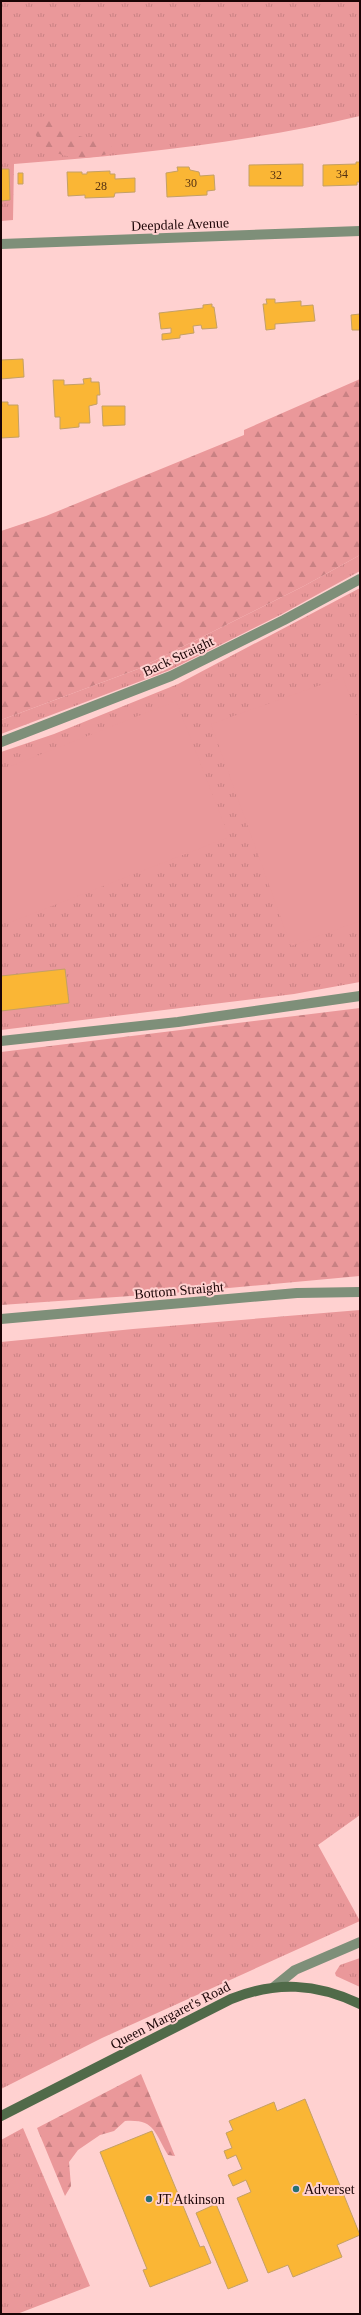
<svg xmlns="http://www.w3.org/2000/svg" width="361" height="2315" viewBox="0 0 361 2315" font-family="Georgia,serif">
<defs>
<pattern id="grass-tufts" width="24" height="20" patternUnits="userSpaceOnUse"><rect width="24" height="20" fill="#ea989a"/><path d="M3 7l-1-3M5 7V3M7 7l1-3M15 17l-1-3M17 17v-4M19 17l1-3" fill="none" stroke="#c88183"/></pattern>
<pattern id="forest-firs" width="22" height="20" patternUnits="userSpaceOnUse"><rect width="22" height="20" fill="#ea989a"/><path d="M5 1l3.5 6h-7zM16 11l3.5 6h-7z" fill="#c88183"/></pattern>
</defs>
<rect width="100%" height="100%" fill="#ffd1d0"/>
<path fill="url(#grass-tufts)" d="M1 1H360V116C246 143 130 155 14 164L13 220 1 221Z
M360 555V571L282 614 170 670 1 734V720L138 669 304 586Z
M360 588V982L294 994 1 1030V752L54 734 178 684Z
M360 1310V1815L318 1845 360 1921 102 2038 1 2089V1342L133 1329Z
M360 1958V1987L336 1976 335 1973 340 1965Z
M23 2128 90 2286 17 2314H1V2140Z"/>
<path fill="url(#forest-firs)" d="M45 116 54 119 79 136 110 144 113 149C108 155 101 156 93 157 68 160 41 153 32 127L34 119Z
M360 379V555L304 586 138 669 1 720V531L46 516 244 435V430Z
M360 1008V1276L174 1293 1 1305V1052Z
M141 2074 175 2156 168 2155C154 2132 155 2119 125 2121L114 2131 100 2135 78 2150 69 2162 71 2186 65 2196 37 2128Z"/>
<path fill="#ea989a" d="M343 677 360 726V921L291 946 211 724Z
M176 701 229 837 6 924 1 911V770Z"/>
<path fill="#fab635" stroke="#c4a066" d="M356 162H360V182H357V185L323 186V165L356 164Z
M303 164V186H249V165Z
M177 167H189L190 170 199 172 200 176 214 175 215 190 207 191V195L167 197 166 173 178 171Z
M1 169H9L10 200 1 201Z
M110 171V174H115V179L135 178V192L115 193 114 197 85 198V195L68 196 67 172H82V174H87V172Z
M18 173H23V184H18Z
M266 299H275V303L301 301V306L313 305 315 321 275 324V329L266 330 263 304H267Z
M212 304V307H214L217 328 202 329 201 325 193 326 194 333 180 335V338L162 340V334L171 333V328L161 329 159 313 203 308V305Z
M360 314V330H352L351 315Z
M23 359 24 377 1 379V360Z
M91 378V382H99L100 395H97V404L89 406 90 423H79V427L60 429V417H55L53 380H64V385L84 384 83 379Z
M1 402H8V405H18L19 437 1 438Z
M102 406H125V425L103 426Z
M65 969 69 1003 1 1011V976Z
M305 2099 360 2235 337 2245 342 2257 293 2277 288 2265 268 2273 237 2198 251 2192 246 2180 233 2186 228 2175 242 2169 236 2155 227 2159 224 2151 232 2148 226 2133 233 2130 229 2121 274 2102 277 2111Z
M152 2131 200 2247 204 2246 211 2263 150 2287 143 2270 147 2269 100 2152Z
M216 2204 248 2281 228 2289 196 2213Z"/>
<g fill="none" stroke-linecap="round" stroke-linejoin="round">
<path stroke="#7e8f79" stroke-width="10" d="M1 244 360 231
M1 742 171 676 284 620 360 579
M1 1041 178 1022 360 996
M1 1319 297 1293 360 1292
M274 1987 295 1970 360 1942"/>
<path stroke="#506a49" stroke-width="10" d="M1 2116 231 1999C276 1981 316 1983 360 2004"/>
</g>
<g fill="#267174" stroke="#ffd1d0" stroke-width="1.5">
<circle cx="296" cy="2189" r="4"/>
<circle cx="149" cy="2199" r="4"/>
</g>
<g text-anchor="middle" stroke-width="4" stroke-linejoin="round" paint-order="stroke">
<g font-size="12" fill="#533011">
<text x="342" y="178">34</text>
<text x="276" y="179">32</text>
<text x="191" y="187">30</text>
<text x="101" y="190">28</text>
</g>
<g font-size="14" fill="#1b0405" stroke="#ffd1d0">
<text transform="translate(180 224) rotate(-2)" y="5">Deepdale Avenue</text>
<text transform="translate(178 656) rotate(-25)" y="5">Back Straight</text>
<text transform="translate(179 1290) rotate(-5)" y="5">Bottom Straight</text>
<text transform="translate(170 2015) rotate(-27)" y="5">Queen Margaret's Road</text>
</g>
<g font-size="14" fill="#1b0405" stroke="#ffd1d0" text-anchor="start">
<text x="304" y="2194">Adverset</text>
<text x="157" y="2204">JT Atkinson</text>
</g>
</g>
<rect width="361" height="2315" fill="none" stroke="#1b0405" stroke-width="4"/>
</svg>
